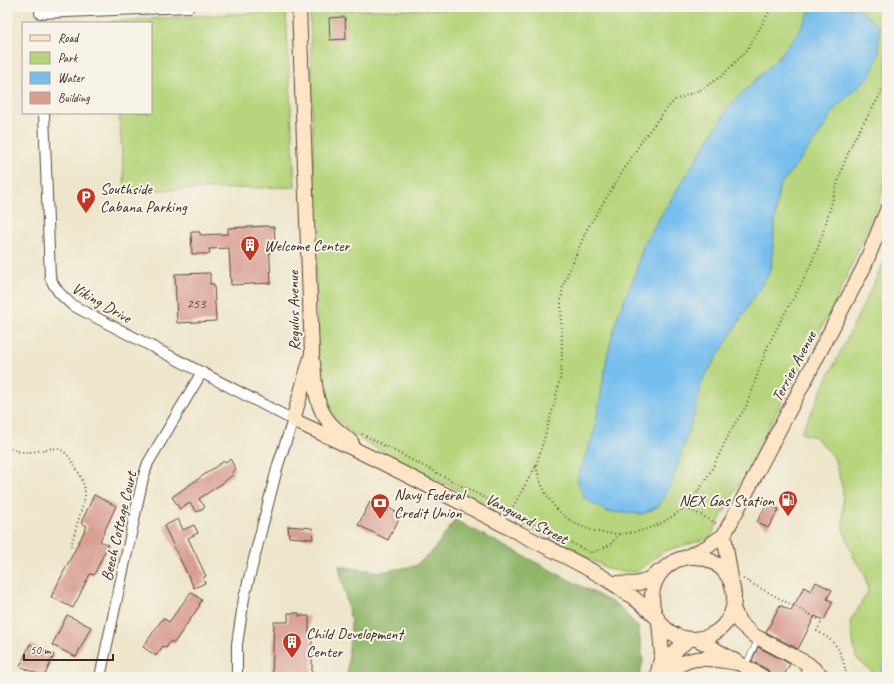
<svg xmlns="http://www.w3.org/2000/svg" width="894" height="684" viewBox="0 0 894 684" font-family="Caveat,sans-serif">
<rect width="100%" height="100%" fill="#f7f3e8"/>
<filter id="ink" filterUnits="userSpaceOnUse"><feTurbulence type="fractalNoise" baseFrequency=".025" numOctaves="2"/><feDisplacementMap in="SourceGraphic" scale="8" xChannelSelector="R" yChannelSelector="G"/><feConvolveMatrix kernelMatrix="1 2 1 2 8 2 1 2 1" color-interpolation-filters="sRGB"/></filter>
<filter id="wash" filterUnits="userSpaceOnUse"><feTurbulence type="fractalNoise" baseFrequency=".012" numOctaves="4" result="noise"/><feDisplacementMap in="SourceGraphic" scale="16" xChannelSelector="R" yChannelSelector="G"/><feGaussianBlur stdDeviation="0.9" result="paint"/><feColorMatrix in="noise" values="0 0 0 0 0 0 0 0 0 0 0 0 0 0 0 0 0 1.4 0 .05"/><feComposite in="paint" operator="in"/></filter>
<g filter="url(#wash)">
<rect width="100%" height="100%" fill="#eee6cb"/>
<path fill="#b6d57b" stroke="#78804c" d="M625 7H887V171L880 201 835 302 710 538 664 551 636 572 611 570 361 440 328 411 318 377 310 10 619 9Z
M286 11 295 187 125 191 119 113H151V23H111V21Z
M887 256V677H878L856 658 850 622 868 592 865 574 855 560 843 529V490L834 457 815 437 801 433Z"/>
<path fill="#90b66b" stroke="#667044" d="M455 520 619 606 638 627 643 661 639 677H347L351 622 339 566 380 572 415 566 432 552Z"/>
<path fill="#75beee" stroke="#587486" d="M818 7H857L879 27V54L870 76 837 106 821 132 779 187 776 210 771 270 702 381 696 409 670 488 659 506 643 514 607 512 584 498 577 479 595 429 608 352 618 315 634 277 644 243 730 105 777 59 798 33 810 11Z"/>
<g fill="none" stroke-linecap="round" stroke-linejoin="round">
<path stroke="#75beee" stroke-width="3.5" d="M879 677 887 660"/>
</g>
<g id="blocks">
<path fill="#d89e91" d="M345 17 346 39 330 40 329 18Z
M268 226V227H274L275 240 269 241 271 283 231 285 229 248 209 249 210 254H192L191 232H200V235L228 234V228Z
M210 273V284H214L216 321 177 323 175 274Z
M230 459 236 469 232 472 234 474 224 482 199 499 205 507 197 512 190 503 180 509 172 497 224 461 225 462Z
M94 495 116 506 100 541 108 545 94 575 90 574 73 608 51 597 87 526 81 523Z
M370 502 388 512 389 508 401 515 388 540 358 525Z
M767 503 779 509 768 528 757 522Z
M178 519 183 530 194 525 198 533 188 538 206 576 203 578 205 583 194 588 164 526Z
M288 526 312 528 313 539 289 537Z
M816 582 832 590 827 599 833 602 824 620 815 616 798 649 766 632 780 605 791 611 804 587 811 591Z
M191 592 202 600 199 604 200 605 174 643 171 641 166 648 163 646 156 656 143 647 163 618 169 622Z
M288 613H299V616H309V640H312V677H272L274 622H288Z
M67 615 91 627 76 657 52 645Z
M30 644 54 655 44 677 20 666Z
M758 647 790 664 783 677H771L768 670 752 661Z"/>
</g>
</g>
<g filter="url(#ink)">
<use href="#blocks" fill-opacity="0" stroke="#564638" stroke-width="1"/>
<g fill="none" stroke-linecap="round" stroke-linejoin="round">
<g stroke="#564638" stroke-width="6">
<path id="lane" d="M745 666 758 639
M801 677 807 665"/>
</g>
<g stroke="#564638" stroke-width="12">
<path id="street" d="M40 13 189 7
M44 113 50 277C55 290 62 296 72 305L293 420 278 465 244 598 237 644V677
M100 677 143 478 148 463 202 372"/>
</g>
<g stroke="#564638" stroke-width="16">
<path id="secondary" d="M299 7 312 354 293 420C369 455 443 493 517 532 565 557 617 579 656 617
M313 363C315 384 315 406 329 422 336 430 345 436 352 443
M724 535 731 578
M652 598a41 41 0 1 1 82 0a41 41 0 1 1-82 0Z
M686 557 707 547 724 535 864 267 887 210
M614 583C637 585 642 585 660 571
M733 608 739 622 753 635 808 664 823 677
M697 639 763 677
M661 669 679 647 690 639
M657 677 662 654 659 622
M665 677C688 652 707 658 737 663"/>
</g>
<path stroke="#564638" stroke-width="2" stroke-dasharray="1 3" stroke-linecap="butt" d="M887 7V8
M362 434 591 553 610 545 620 533
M7 447C12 448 17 452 21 452 50 454 58 435 76 468 82 478 85 485 85 497L71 546
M536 466C544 500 561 522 595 531 625 539 660 529 682 509 706 487 717 458 731 430 736 421 743 413 747 404 755 384 760 364 769 344 783 313 804 284 816 252 830 217 836 178 852 144 862 122 879 102 887 79
M692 500 693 511 716 523
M682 509 693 511
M511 510 536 466 555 401 560 379 562 359 561 301 563 285 587 229 643 139 668 107 675 100 702 89 722 76 747 50 772 7
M743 579 822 621 817 631C840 644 841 652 847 677"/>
<use href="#lane" stroke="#fff" stroke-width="5"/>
<use href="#street" stroke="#fff" stroke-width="10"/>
<use href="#secondary" stroke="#fde5c5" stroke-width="14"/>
</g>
</g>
<defs>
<g id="parking-pin" transform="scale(1)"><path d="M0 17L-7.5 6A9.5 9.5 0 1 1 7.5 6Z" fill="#c8321e" stroke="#f7f3e8"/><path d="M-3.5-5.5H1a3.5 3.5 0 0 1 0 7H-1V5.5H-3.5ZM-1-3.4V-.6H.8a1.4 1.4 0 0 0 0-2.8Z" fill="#fff"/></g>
<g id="building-pin" transform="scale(1)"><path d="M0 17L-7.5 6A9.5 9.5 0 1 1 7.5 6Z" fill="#c8321e" stroke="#f7f3e8"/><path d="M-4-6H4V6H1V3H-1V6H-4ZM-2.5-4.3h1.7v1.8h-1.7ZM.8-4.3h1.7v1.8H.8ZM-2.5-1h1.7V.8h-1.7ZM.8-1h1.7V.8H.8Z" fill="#fff"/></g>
<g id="fuel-pin" transform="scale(1)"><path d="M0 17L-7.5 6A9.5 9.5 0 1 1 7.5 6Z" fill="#c8321e" stroke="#f7f3e8"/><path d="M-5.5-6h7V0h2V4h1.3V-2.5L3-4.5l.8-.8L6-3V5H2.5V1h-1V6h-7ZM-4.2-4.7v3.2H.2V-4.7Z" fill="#fff"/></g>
<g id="bank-pin" transform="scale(1)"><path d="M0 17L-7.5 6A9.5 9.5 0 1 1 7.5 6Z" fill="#c8321e" stroke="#f7f3e8"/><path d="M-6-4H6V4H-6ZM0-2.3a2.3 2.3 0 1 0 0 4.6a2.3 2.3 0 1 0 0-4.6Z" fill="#fff"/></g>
</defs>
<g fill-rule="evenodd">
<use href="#parking-pin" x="86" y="197"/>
<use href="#building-pin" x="250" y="245"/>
<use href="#fuel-pin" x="788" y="500"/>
<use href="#bank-pin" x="380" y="503"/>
<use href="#building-pin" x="292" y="642"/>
</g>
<g text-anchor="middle" stroke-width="4" stroke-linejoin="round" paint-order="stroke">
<g font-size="14" fill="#62473b">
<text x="196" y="308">253</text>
</g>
<g font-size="16" fill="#3b2a1e" stroke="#f7f3e8" text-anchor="start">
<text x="100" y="194">Southside<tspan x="100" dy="18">Cabana Parking</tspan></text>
<text x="264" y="251">Welcome Center</text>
<text x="394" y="500">Navy Federal<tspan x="394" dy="18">Credit Union</tspan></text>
<text x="774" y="506" text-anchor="end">NEX Gas Station</text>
<text x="306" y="639">Child Development<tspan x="306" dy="18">Center</tspan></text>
</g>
<g font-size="16" fill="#3b2a1e" stroke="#f7f3e8">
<text transform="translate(102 302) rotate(30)" y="6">Viking Drive</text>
<text transform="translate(293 311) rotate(-91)" y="6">Regulus Avenue</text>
<text transform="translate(793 366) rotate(-62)" y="6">Terrier Avenue</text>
<text transform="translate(527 518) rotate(28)" y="6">Vanguard Street</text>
<text transform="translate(118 526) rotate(-77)" y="6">Beech Cottage Court</text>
</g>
</g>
<rect width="894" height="684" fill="none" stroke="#f7f3e8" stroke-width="24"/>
<rect x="22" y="22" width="130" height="92" fill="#f7f3e8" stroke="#aca397"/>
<rect x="30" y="35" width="20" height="6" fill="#fde5c5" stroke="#aca397"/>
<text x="58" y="42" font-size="12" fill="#3b2a1e">Road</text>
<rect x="30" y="52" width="20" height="12" fill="#b6d57b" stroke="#aca397"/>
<text x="58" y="62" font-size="12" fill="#3b2a1e">Park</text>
<rect x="30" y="72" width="20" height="12" fill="#75beee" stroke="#aca397"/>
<text x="58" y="82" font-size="12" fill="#3b2a1e">Water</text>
<rect x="30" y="92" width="20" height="12" fill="#d89e91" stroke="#aca397"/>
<text x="58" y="102" font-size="12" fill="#3b2a1e">Building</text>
<path d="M24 654v6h89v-6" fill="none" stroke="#3b2a1e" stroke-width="2"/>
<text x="30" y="654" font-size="12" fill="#3b2a1e" stroke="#f7f3e8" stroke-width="3" paint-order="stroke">50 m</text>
</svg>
